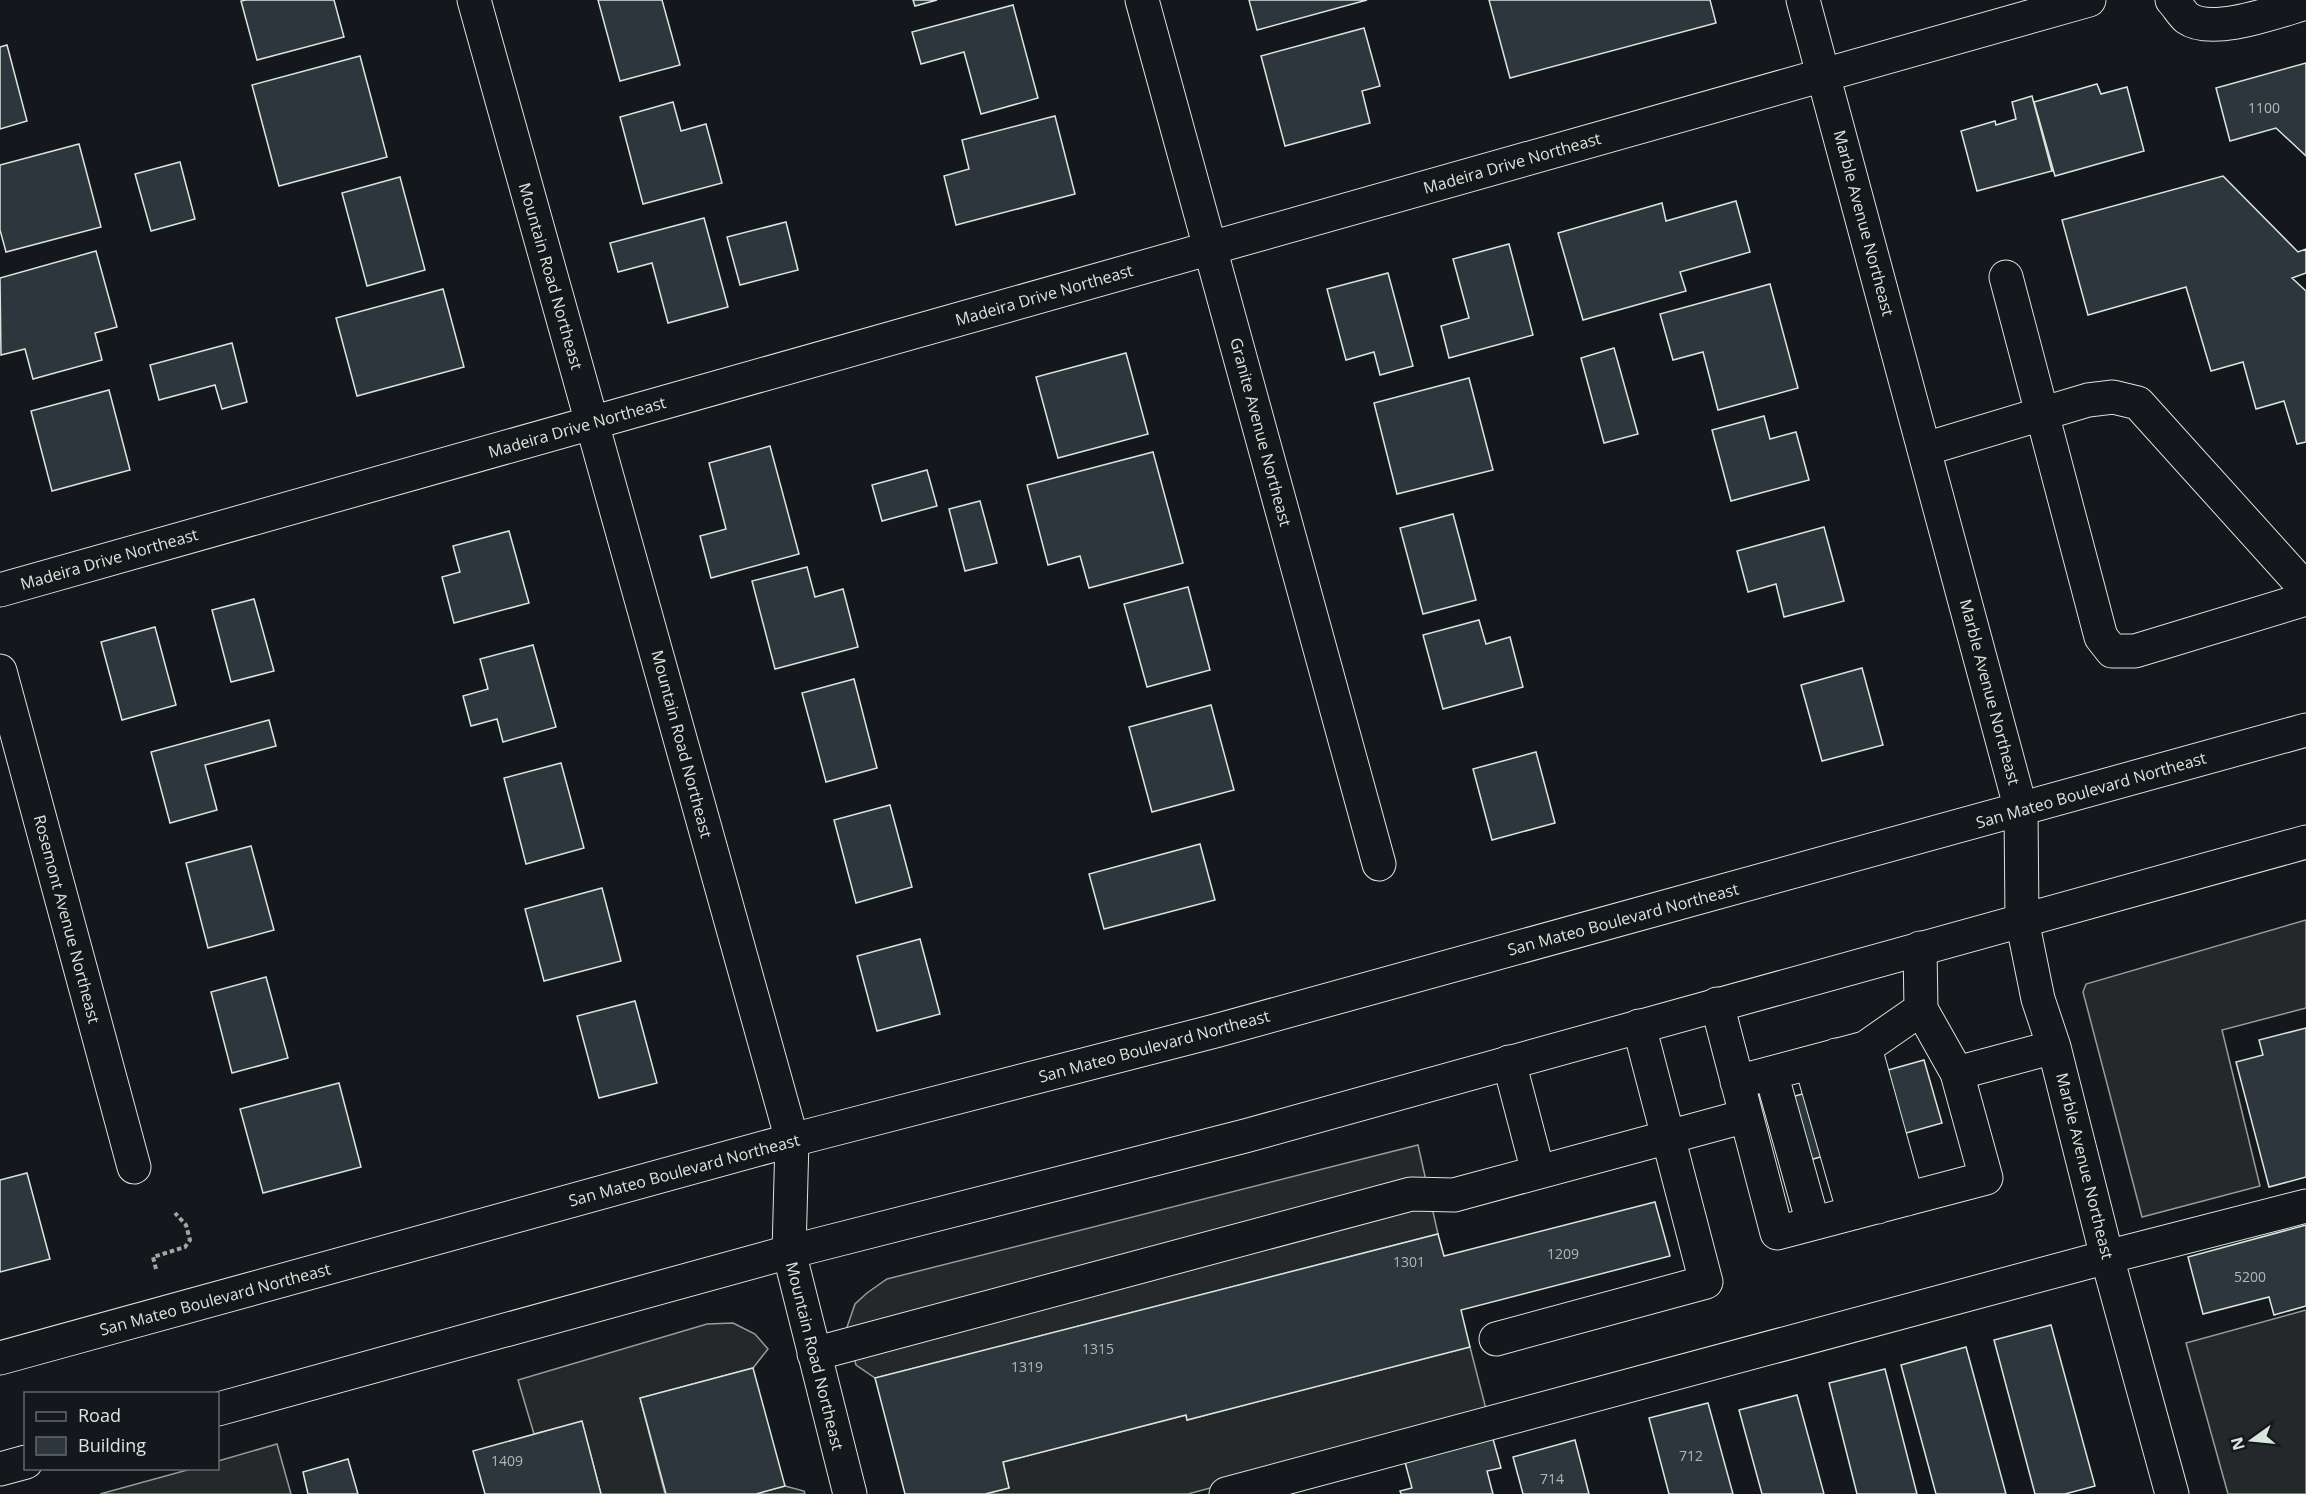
<svg xmlns="http://www.w3.org/2000/svg" width="2306" height="1494" viewBox="0 0 2306 1494" font-family="'Open Sans',sans-serif">
<rect width="100%" height="100%" fill="#14181c"/>
<path fill="#24282b" stroke="#939e99" stroke-width="1.5" d="M2306 920V1008L2222 1030 2260 1186 2142 1217 2083 992 2086 984Z
M1418 1145 1438 1234 875 1378 856 1365 846 1330 855 1304 867 1293 887 1279Z
M2306 1310V1494H2228L2186 1343Z
M733 1323 755 1334 768 1349 753 1368 640 1398 665 1494H601L582 1422 534 1434 518 1380 707 1324Z
M1470 1347 1487 1413 1188 1494H985L1009 1488 1003 1462 1186 1415 1187 1420Z
M277 1444 291 1494H100L191 1469 218 1468V1461Z
M785 1486 804 1491 805 1494H756Z"/>
<path fill="#2c363c" stroke="#d8e6dc" stroke-width="1.5" d="M246 0H334L344 37 257 60 241 1Z
M598 0H662L680 65 620 81Z
M913 0H937L915 6Z
M1249 0H1367L1257 30Z
M1489 0H1710L1716 23 1510 78Z
M1013 5 1038 98 981 114 964 52 921 64 912 32Z
M1364 28 1380 86 1362 91 1370 123 1285 146 1261 56Z
M7 45 27 121 0 129V47Z
M360 56 387 157 279 186 252 85Z
M2306 63V156L2276 128 2230 141 2216 88Z
M2097 84 2101 94 2127 87 2144 151 2055 176 2034 102Z
M2032 96 2052 171 1977 191 1961 131 1995 121 1996 125 2016 119 2012 102Z
M673 102 681 131 706 124 722 183 643 204 620 117Z
M1055 116 1075 194 956 225 944 176 969 169 962 140Z
M79 144 101 227 6 252 0 230V165Z
M180 162 195 219 151 231 135 174Z
M2223 176 2298 252 2306 249V273L2292 278 2306 291V442L2297 444 2284 401 2256 409 2243 362 2211 371 2186 287 2088 315 2062 220Z
M400 177 425 270 367 286 342 193Z
M1736 201 1750 252 1680 272 1686 291 1583 320 1558 233 1662 203 1666 221Z
M704 218 728 307 668 323 652 263 618 272 610 243Z
M786 222 798 270 740 285 727 237Z
M1509 244 1533 335 1449 358 1441 326 1469 318 1453 259Z
M96 251 117 327 95 333 102 360 33 379 25 349 1 355 0 278Z
M1388 273 1413 366 1380 375 1374 352 1346 360 1327 289Z
M1770 284 1798 388 1718 410 1703 352 1673 360 1660 314Z
M443 289 464 367 357 396 336 318Z
M232 343 247 402 222 409 215 385 159 400 150 365Z
M1614 348 1638 434 1604 443 1581 358Z
M1126 353 1148 434 1058 458 1036 377Z
M1469 378 1493 470 1397 494 1374 403Z
M109 390 130 470 52 491 31 411Z
M1764 416 1770 439 1796 432 1809 480 1731 501 1712 430Z
M770 446 799 554 711 578 700 536 726 529 709 463Z
M1153 452 1183 563 1089 588 1080 556 1048 565 1027 485Z
M927 470 937 506 882 521 872 485Z
M980 501 997 563 965 571 949 509Z
M1453 514 1476 600 1423 614 1400 528Z
M1824 527 1844 601 1784 617 1776 584 1748 592 1737 551Z
M509 531 529 603 454 623 442 577 460 572 453 546Z
M807 567 815 597 843 589 858 647 775 669 752 581Z
M1188 587 1210 670 1147 687 1124 604Z
M254 599 274 671 231 682 212 610Z
M1479 620 1486 644 1510 637 1523 687 1443 709 1423 635Z
M155 627 176 705 122 720 101 642Z
M533 645 556 727 503 742 497 719 471 726 463 696 488 689 480 659Z
M1862 668 1883 745 1822 761 1801 685Z
M854 679 877 768 826 782 802 693Z
M1211 705 1234 790 1152 812 1129 727Z
M269 720 276 746 205 765 217 810 170 823 151 752Z
M1536 752 1555 823 1492 840 1473 769Z
M561 763 584 848 526 864 504 778Z
M890 805 912 887 856 903 834 820Z
M1200 844 1215 900 1104 929 1089 874Z
M251 846 274 930 208 948 186 863Z
M602 888 621 961 544 981 525 909Z
M920 939 940 1014 877 1031 857 956Z
M266 977 288 1058 232 1073 211 992Z
M635 1001 657 1083 599 1098 577 1016Z
M2306 1028V1177L2269 1187 2236 1062 2263 1055 2259 1040Z
M1924 1060 1942 1123 1781 1168 1763 1105Z
M339 1083 361 1167 263 1193 240 1109Z
M27 1173 50 1259 0 1272V1180Z
M1655 1202 1670 1256 1461 1310 1470 1347 1187 1420 1186 1415 1003 1462 1009 1488 985 1494H905L875 1378 1438 1234 1444 1256Z
M2306 1225V1306L2274 1315 2269 1297 2203 1314 2188 1257Z
M2051 1325 2095 1486 2065 1494H2035L1994 1340Z
M1966 1347 2006 1494H1936L1901 1365Z
M753 1368 785 1486 756 1494H666L640 1398Z
M1885 1369 1917 1494H1857L1829 1383Z
M1797 1395 1824 1494H1762L1739 1410Z
M1708 1403 1733 1494H1669L1649 1418Z
M582 1421 601 1494H485L473 1451Z
M1493 1439 1501 1468 1487 1471 1493 1494H1401L1400 1491 1412 1488 1405 1462Z
M1575 1440 1589 1494H1523L1513 1457Z
M348 1459 358 1494H308L303 1472Z"/>
<g fill="none" stroke-linecap="round" stroke-linejoin="round">
<g stroke="#d8e6dc" stroke-width="35">
<path id="minor" d="M474 0 792 1140 789 1252 850 1494
M1142 0 1379 864
M1803 0 2021 810 2022 920 2038 999 2054 1047 2107 1257 2172 1494
M2172 0C2177 5 2182 14 2187 18 2212 36 2278 11 2306 3
M2006 277 2101 637 2112 651H2135L2306 599
M1925 449 2088 400 2113 397 2138 403 2306 589
M0 590 2089 0
M0 671 134 1167
M1717 1004 1777 1233 1986 1178 1957 1073 1921 1009 1920 948
M1865 1048 1907 1199
M1836 1055 1878 1207
M1509 1062 1538 1172
M1811 1063 1854 1213
M1771 1073 1813 1223
M1957 1073 2054 1047
M1737 1082 1865 1048 1921 1009
M1496 1339 1706 1282 1639 1026
M814 1354 1411 1194 1454 1195 1746 1116
M1226 1494 2107 1257 2306 1206"/>
</g>
<g stroke="#d8e6dc" stroke-width="35">
<path id="major" d="M0 1358 792 1140 1215 1031 2306 730
M218 1409 789 1252 1245 1136 2306 842
M0 1469 26 1462"/>
</g>
<path stroke="#9da8a2" stroke-width="4" stroke-dasharray="4.5 3" stroke-linecap="butt" d="M156 1269 153 1257 185 1247 190 1240 186 1225 175 1213"/>
<use href="#minor" stroke="#14181c" stroke-width="33"/>
<use href="#major" stroke="#14181c" stroke-width="33"/>
</g>
<g text-anchor="middle" stroke-width="4.5" stroke-linejoin="round" paint-order="stroke">
<g font-size="14" fill="#adbab4">
<text x="2264" y="113">1100</text>
<text x="1563" y="1259">1209</text>
<text x="1409" y="1267">1301</text>
<text x="2250" y="1282">5200</text>
<text x="1098" y="1354">1315</text>
<text x="1027" y="1372">1319</text>
<text x="1691" y="1461">712</text>
<text x="507" y="1466">1409</text>
<text x="1552" y="1484">714</text>
</g>
<g font-size="16" fill="#d8e6dc" stroke="#14181c">
<text transform="translate(1512 163) rotate(-16)" y="6">Madeira Drive Northeast</text>
<text transform="translate(1864 223) rotate(75)" y="6">Marble Avenue Northeast</text>
<text transform="translate(551 276) rotate(74)" y="6">Mountain Road Northeast</text>
<text transform="translate(1044 295) rotate(-16)" y="6">Madeira Drive Northeast</text>
<text transform="translate(577 427) rotate(-16)" y="6">Madeira Drive Northeast</text>
<text transform="translate(1261 432) rotate(75)" y="6">Granite Avenue Northeast</text>
<text transform="translate(109 559) rotate(-16)" y="6">Madeira Drive Northeast</text>
<text transform="translate(1990 692) rotate(75)" y="6">Marble Avenue Northeast</text>
<text transform="translate(682 744) rotate(75)" y="6">Mountain Road Northeast</text>
<text transform="translate(2091 790) rotate(-16)" y="6">San Mateo Boulevard Northeast</text>
<text transform="translate(67 919) rotate(75)" y="6">Rosemont Avenue Northeast</text>
<text transform="translate(1623 919) rotate(-15)" y="6">San Mateo Boulevard Northeast</text>
<text transform="translate(1154 1046) rotate(-15)" y="6">San Mateo Boulevard Northeast</text>
<text transform="translate(2085 1166) rotate(76)" y="6">Marble Avenue Northeast</text>
<text transform="translate(684 1170) rotate(-15)" y="6">San Mateo Boulevard Northeast</text>
<text transform="translate(215 1299) rotate(-15)" y="6">San Mateo Boulevard Northeast</text>
<text transform="translate(815 1356) rotate(76)" y="6">Mountain Road Northeast</text>
</g>
</g>
<rect x="24" y="1392" width="195" height="78" fill="#14181c" stroke="#626a69" stroke-width="1.5"/>
<rect x="36" y="1412" width="30" height="9" fill="#14181c" stroke="#626a69" stroke-width="1.5"/>
<text x="78" y="1422" font-size="18" fill="#d8e6dc">Road</text>
<rect x="36" y="1437" width="30" height="18" fill="#2c363c" stroke="#626a69" stroke-width="1.5"/>
<text x="78" y="1452" font-size="18" fill="#d8e6dc">Building</text>
<g transform="translate(2252 1440) rotate(255)" stroke="#14181c" stroke-width="4.5" paint-order="stroke">
<path d="M0-4.5L10 22L0 15L-10 22Z" fill="#d8e6dc"/>
<text y="-9" font-size="16" font-weight="bold" text-anchor="middle" fill="#d8e6dc">N</text>
</g>
</svg>
